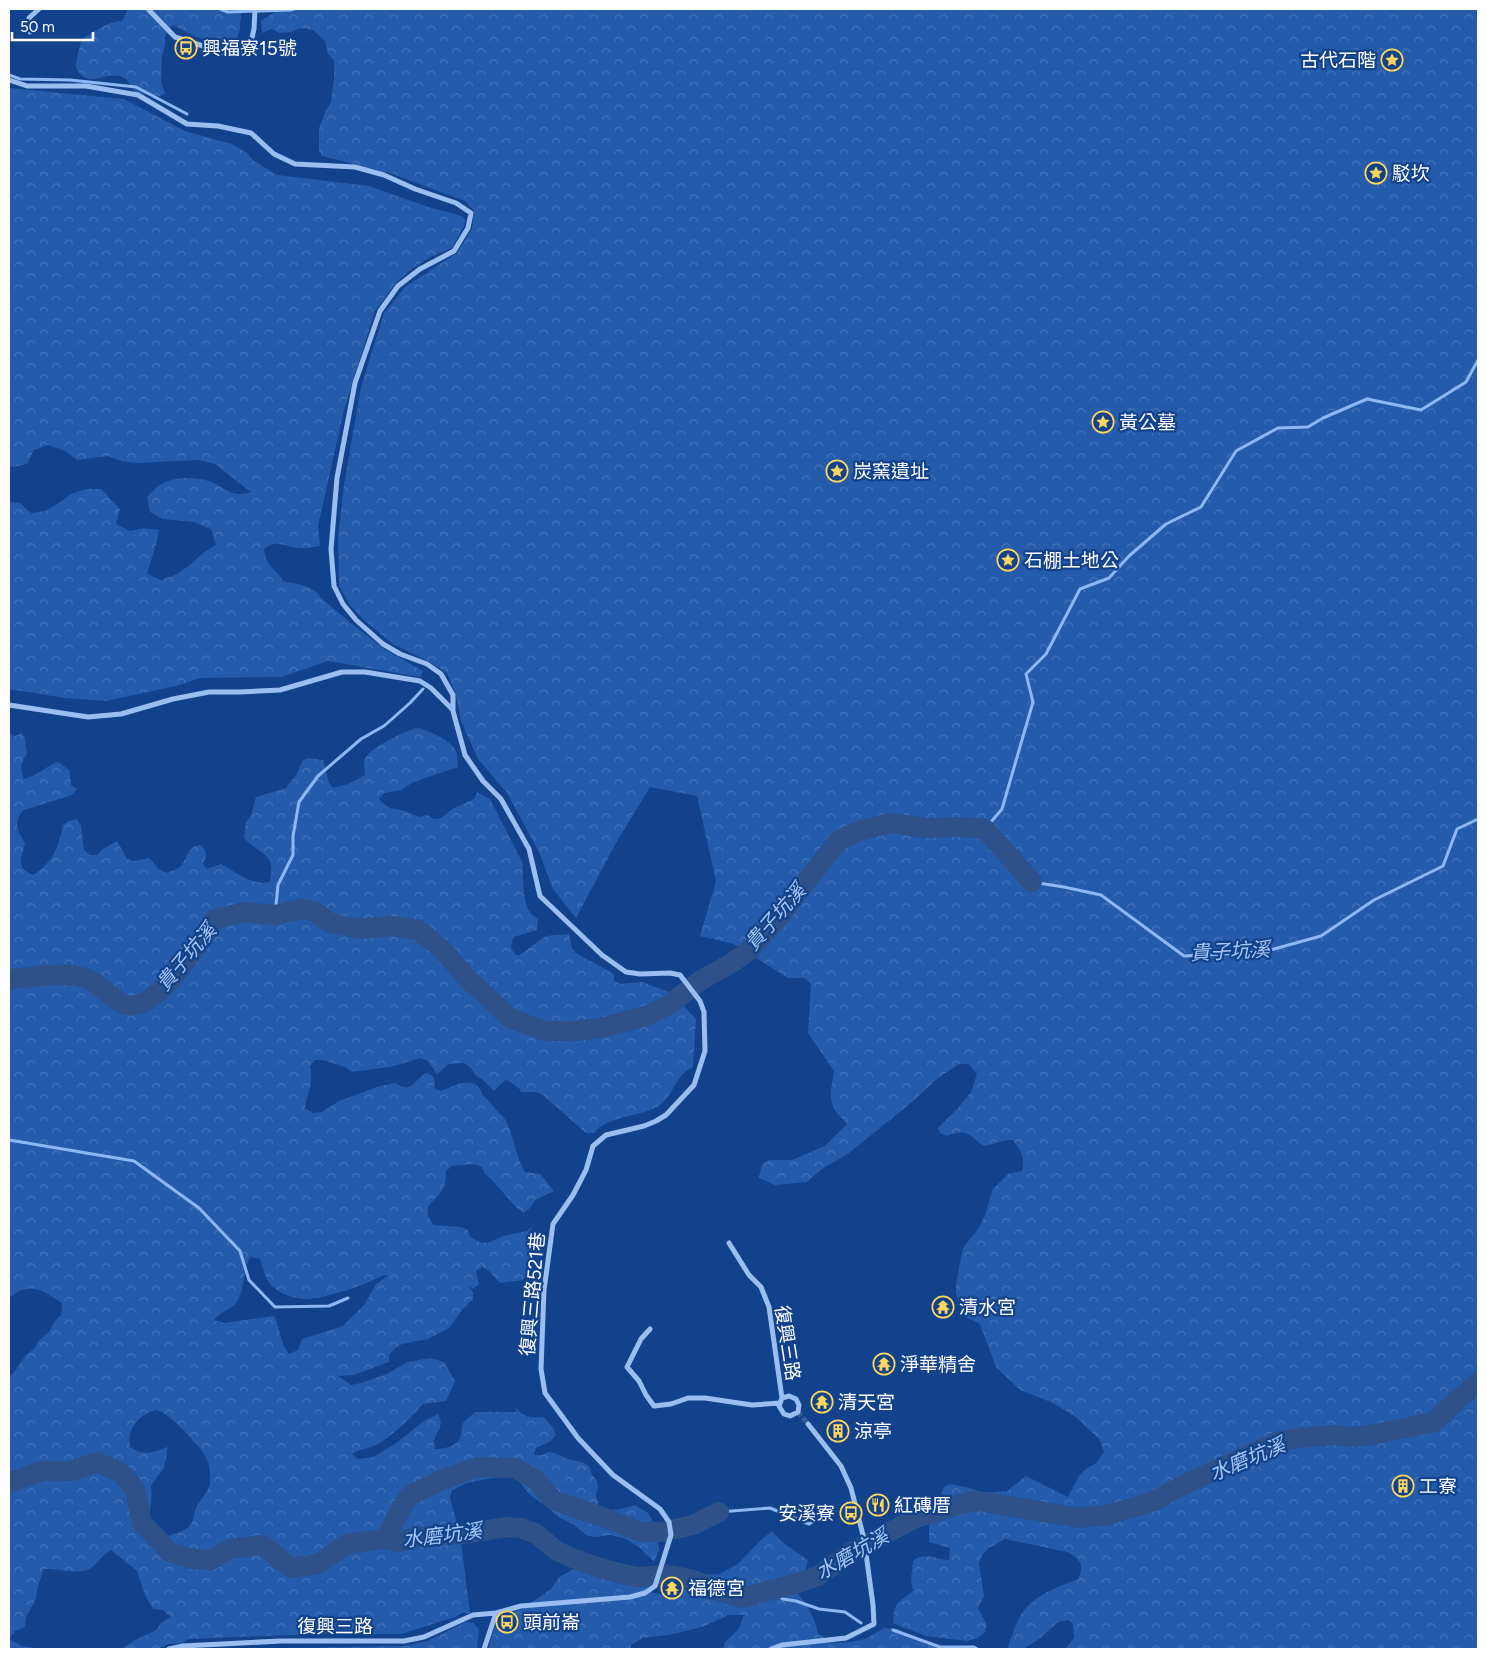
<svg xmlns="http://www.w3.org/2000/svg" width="1487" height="1658" viewBox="0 0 1487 1658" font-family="Figtree,'Noto Sans TC',sans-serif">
<defs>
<pattern id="forest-crowns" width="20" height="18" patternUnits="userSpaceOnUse" patternTransform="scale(1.25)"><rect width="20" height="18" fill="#245bab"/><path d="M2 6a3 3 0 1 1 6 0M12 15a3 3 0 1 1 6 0" fill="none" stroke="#4574b8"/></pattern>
</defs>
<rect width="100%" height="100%" fill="#13428c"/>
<path fill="url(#forest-crowns)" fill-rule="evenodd" d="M128 9H241L240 29 236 40C215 49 191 34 172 25L165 36V45L162 56 161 81 165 94 160 96 136 93C132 88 127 77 120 76 111 74 101 78 93 79 85 80 77 73 76 66 75 64 81 42 82 39 94 32 108 21 122 21Z
M280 9H1478V1649H1065L1074 1638 1073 1624 1069 1620 1058 1622 1039 1639 1023 1649H1010L1008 1646C1013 1634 1017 1617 1027 1607 1040 1593 1060 1586 1078 1579 1085 1564 1080 1559 1067 1552L1005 1539 989 1548 982 1555 979 1563 984 1596 978 1608 987 1625 985 1632 978 1638 967 1641 926 1636 893 1623C894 1602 897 1604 913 1591L911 1580 913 1561C924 1551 937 1560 949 1560L950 1548 929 1542V1523L960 1514 962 1510 961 1507 941 1495 944 1487 950 1484 970 1488 983 1493 1007 1491 1026 1476 1068 1497 1079 1476 1086 1469 1096 1463 1104 1452 1100 1440 1076 1417 1053 1403 1020 1390 996 1367 980 1324 962 1315 956 1293V1284L963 1248 978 1229 985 1215 993 1189 1008 1174 1022 1171C1026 1160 1020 1149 1013 1140H1007L984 1146C966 1134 969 1128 947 1136L940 1133 938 1128 958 1108 971 1092 977 1074 969 1064H959L938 1078 912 1102 849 1153 822 1169 807 1182 775 1185 759 1178 762 1164 769 1160H792L825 1146 847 1124C826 1102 830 1099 834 1071L808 1033 811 984 805 978H788L734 944 700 936 716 881 697 796 650 787 616 843 576 918 553 889 540 854 507 793 478 759 461 721 456 695 447 673 430 662 393 644 365 621 350 605 339 586 338 537 344 485 361 387 384 313 405 287 457 253 472 229 474 211 465 201 390 173 322 156 319 151V129L325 112 331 102 334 78V61L328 54 325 41 313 30 301 28 291 32 280 33 271 29 262 33 261 21Z
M9 88 124 99 185 131 232 144 247 153 253 160 277 175 369 186 428 207 462 216 465 220 464 226 452 248 430 257 409 271 395 284 375 311 344 410 318 526 320 546C313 547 306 548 299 548 284 548 279 538 264 549 266 567 275 567 283 581 297 585 313 584 321 598L353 625 386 650 423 671 420 677 328 661 281 677 200 678 180 685 106 701 65 698 9 689V502L20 503 31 513 45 511 59 503 71 494 86 489H101L120 509 116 524 130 531 144 528 159 530C157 545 151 559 147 574L161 580 177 574 191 564 203 553 216 545 211 529 194 522 163 519 150 512 147 497C151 494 154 489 158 486 172 476 196 476 211 482 228 489 231 498 251 492L215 464 198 460 137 463 121 461 108 456 77 460 65 451 48 445 34 450 27 464 13 467 9 466Z
M417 728C426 729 452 741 456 751 458 755 457 762 458 767L413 782 401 790 384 793 379 799 384 804 390 808 405 811 419 817 427 815 434 819 441 818 454 808 474 799 477 792 490 799 523 864C522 871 524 906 529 911 531 914 535 917 538 919L537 930 514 937C510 945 510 950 518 956L546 936 569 934 572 948 576 953 614 974V981L620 984 642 982 677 995 662 1001 576 1025C598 1033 657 1009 680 1002L696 1019 693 1067C689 1069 684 1072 681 1076 673 1086 669 1100 657 1107 638 1117 607 1116 594 1133H586L543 1095 536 1092H520L521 1090 506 1079 494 1091 482 1079 475 1075 471 1068 464 1063 449 1064 437 1074 428 1061 421 1058 390 1067 352 1072 345 1067 323 1060H315L310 1066C314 1083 307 1092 305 1108L313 1113 322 1112 339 1101 380 1086 396 1083C411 1095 414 1080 426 1073L432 1075 435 1081 434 1088 441 1091C456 1085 476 1073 483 1096 489 1100 492 1105 497 1111 499 1114 503 1115 505 1119 514 1136 515 1156 525 1172L540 1174 554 1191 535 1200 531 1207 524 1213 517 1208 491 1179 485 1174 482 1167 475 1164 452 1166 446 1171C446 1176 446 1182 444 1187 436 1203 418 1205 434 1225L461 1227 468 1230 470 1237 482 1243 490 1242 503 1236 527 1231 533 1226 529 1232C530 1256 541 1260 523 1280L500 1283 489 1271 482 1267 476 1271 479 1284 473 1289 468 1285 473 1292V1299L462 1310 449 1328 428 1339 402 1344 394 1349 389 1355V1362L354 1375 338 1376 351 1385 361 1383 387 1374 408 1362 430 1358 444 1362 455 1381 446 1401 423 1404C413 1416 389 1439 374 1446 366 1449 359 1449 352 1454L358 1459 373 1457 395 1444 424 1421 438 1414C447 1431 430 1432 435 1449 445 1449 459 1446 461 1435 462 1430 461 1427 463 1423 466 1419 472 1415 475 1412H518L514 1407C526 1418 529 1418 544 1417L553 1428 556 1435 551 1441 536 1448 534 1455H542L549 1452 555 1453 568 1459 582 1462 589 1466 592 1475 597 1481 598 1488 596 1494 599 1508C611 1512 623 1509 635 1505L648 1513 652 1520 657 1535 659 1550 654 1562 640 1548 626 1539 610 1535 594 1537 586 1535 573 1524 558 1517 550 1509 530 1495 519 1481 512 1478H504L497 1477 467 1483 452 1490 450 1498 460 1535 470 1613H462L455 1617 401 1634H313L189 1639 182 1643 168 1644 158 1649H121L135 1640 155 1631 162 1622 171 1617 163 1610 153 1609 145 1595 137 1571 111 1550C100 1556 97 1566 87 1570 76 1574 56 1568 44 1569L37 1589 36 1599 26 1617 25 1627 15 1631 9 1639 22 1646 40 1649H9V1376L12 1375 26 1355 34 1349 40 1339 49 1332 54 1322 61 1315 62 1303C43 1291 30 1280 9 1298V733L15 736 22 733 25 739 27 754C20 763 20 769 24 779 37 776 46 766 58 762L69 770 71 785 77 789 72 795 24 810C13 820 17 831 25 843 22 859 14 866 33 875 54 861 58 849 63 825L69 821 77 819 81 826 84 850 90 855H97L103 849 117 841 127 859 134 861 149 858 159 869 166 873C171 871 177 870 181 866 188 857 187 847 200 845L205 850 206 857 203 864 207 869 221 864C236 872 252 886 270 882 276 852 261 856 244 838L246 822 251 816 256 797 286 788 296 775 303 760 309 758 323 760 329 783 333 788 348 784 365 775C365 770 363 763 365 759 368 749 406 730 417 728ZM250 1257 260 1259C264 1269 265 1280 273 1287 281 1294 295 1299 306 1299 328 1298 365 1285 384 1275L388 1276 376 1284 365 1304 343 1326 302 1339 298 1350 289 1354C279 1342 281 1329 274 1316L224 1323 214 1320C221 1310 233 1310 238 1300 245 1286 243 1270 250 1257ZM157 1410C172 1417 176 1423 187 1434 202 1451 212 1457 210 1483 209 1491 201 1499 197 1506 194 1512 194 1519 191 1524 186 1533 159 1538 149 1539L142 1532C143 1521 147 1521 149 1513 152 1505 152 1493 151 1485L164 1468 168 1447C153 1452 145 1457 130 1447 127 1428 139 1414 157 1410Z
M772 1531C783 1545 794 1550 808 1560L804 1576 796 1591C807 1605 815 1617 818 1634L834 1643 850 1642 865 1639 884 1628 898 1629 932 1646 959 1649H723L725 1642 738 1630 744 1615H729L702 1627 674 1634 643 1638 631 1645V1649H488L495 1627 501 1615 522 1609 551 1589 559 1577 572 1570 586 1568 609 1562 630 1569 649 1582 648 1592 665 1595 680 1592 701 1575 719 1574 738 1564 760 1541Z
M466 1622 474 1623 479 1630 477 1649H221L405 1646 427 1641Z"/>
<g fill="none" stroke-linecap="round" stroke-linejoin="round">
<path stroke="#8db8f4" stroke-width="3" d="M220 9 228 12 290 10 294 9
M9 75 20 79 70 80 136 87 187 114
M985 829 1002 809 1033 702 1026 674 1046 654 1080 589 1109 578 1129 556 1166 524 1201 507 1236 451 1278 428 1308 427 1323 418 1367 399 1421 410 1466 382 1478 360
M1032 882 1064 887 1101 895 1184 956 1263 952 1321 936 1374 900 1443 866 1457 829 1478 819
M275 915 278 885 293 855V836L299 802 318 776 361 739 384 726 410 703 423 689
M9 1140 134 1161 199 1208 240 1251 249 1280 275 1307 329 1306 348 1298
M719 1512 770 1508 809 1524 832 1511
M772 1590 783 1599 796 1601 819 1609 845 1612 861 1623
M893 1630 940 1647H974L977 1649"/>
<path stroke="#2d5188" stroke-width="20" d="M9 980 13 979C35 977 60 972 82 977 95 980 111 998 124 1004 154 1017 201 940 215 919L245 912 275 915 301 909 314 911 330 923 361 929 391 926 418 930 441 948 467 978 510 1018 545 1031H575L606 1027 649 1015 670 1004 701 980 730 964 750 950 781 915 808 879 839 840 862 830 891 823 927 828 962 827 985 829 1032 882
M9 1483 42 1471H71L97 1462 121 1473 135 1489 142 1523 170 1552 192 1559 211 1560 230 1549 263 1545 291 1568 318 1564 347 1544 385 1539 398 1542 417 1537 462 1534 508 1527 521 1528 535 1533 557 1551 577 1560 607 1570 636 1577 668 1575 691 1579 721 1592 742 1598 798 1583 818 1576 851 1552 916 1518 964 1503 978 1501 1080 1518 1108 1515 1152 1502 1186 1484 1277 1442 1299 1438 1332 1435 1352 1437 1371 1435 1434 1422 1457 1400 1478 1383
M385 1539 406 1500 411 1495 442 1480 478 1467 515 1468 536 1480 553 1500 600 1516 641 1532H662L693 1525 719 1512"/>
<path stroke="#365e9d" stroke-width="5" stroke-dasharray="5 2.5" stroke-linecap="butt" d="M798 1412 808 1424"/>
<path stroke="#9bbef1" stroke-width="5" d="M148 9 175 37 228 54H237L251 42 254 29 255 9
M30 32 29 18 39 9
M9 80 27 86H86L138 95 187 124 218 126 251 133 274 154 295 164 355 167 384 175 415 189 456 203 471 213 468 228 454 251 420 269 398 286 380 311 355 383 337 478 331 549 334 586 343 604 356 620 383 644 400 654 427 664 441 674 453 695V711L465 755 483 781 501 799 529 849 540 896 602 955 626 972 640 974 670 973 680 975 700 1001 704 1012 705 1051 694 1085 666 1115 656 1121 644 1126 606 1135 593 1146 586 1170 573 1195 553 1224 544 1290 541 1369 545 1393 578 1438 613 1475 660 1509 669 1522 671 1535 655 1586 645 1593 630 1597 521 1606 496 1613 473 1615 424 1637 404 1641H281L183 1646 169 1649
M9 705 88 717 121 714 173 699 209 692H240L280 690 342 672H365L420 681 431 688 453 710
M729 1243 749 1275 761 1287 769 1307 782 1398 789 1396 796 1399 799 1405 798 1412 790 1416 784 1414 779 1406 782 1398
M650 1329 641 1339 627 1367 639 1381 646 1395 654 1406 671 1404 688 1398H705L752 1405 780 1403
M484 1649 496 1613
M771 1649 782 1645 846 1638 874 1624 873 1605 864 1539 851 1488 841 1466 808 1424"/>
</g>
<defs>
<g id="bus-ring" transform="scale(1.125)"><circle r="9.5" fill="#13428c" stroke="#ffd75b" stroke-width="1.5"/><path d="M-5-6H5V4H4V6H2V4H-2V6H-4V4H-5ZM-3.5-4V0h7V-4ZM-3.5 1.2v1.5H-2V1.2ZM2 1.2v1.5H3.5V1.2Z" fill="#ffd75b"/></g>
<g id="sight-ring" transform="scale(1.125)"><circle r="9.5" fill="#13428c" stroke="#ffd75b" stroke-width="1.5"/><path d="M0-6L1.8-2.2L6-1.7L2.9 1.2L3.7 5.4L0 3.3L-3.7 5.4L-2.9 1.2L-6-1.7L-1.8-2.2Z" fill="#ffd75b"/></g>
<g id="temple-ring" transform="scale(1.125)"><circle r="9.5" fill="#13428c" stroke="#ffd75b" stroke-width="1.5"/><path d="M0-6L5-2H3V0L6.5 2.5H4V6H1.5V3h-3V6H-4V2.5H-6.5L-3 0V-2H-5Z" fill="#ffd75b"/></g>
<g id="building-ring" transform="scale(1.125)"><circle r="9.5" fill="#13428c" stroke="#ffd75b" stroke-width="1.5"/><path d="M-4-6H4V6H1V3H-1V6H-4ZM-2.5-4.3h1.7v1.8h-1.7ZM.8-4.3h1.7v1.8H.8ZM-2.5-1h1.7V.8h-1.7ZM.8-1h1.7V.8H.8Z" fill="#ffd75b"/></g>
<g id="restaurant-ring" transform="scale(1.125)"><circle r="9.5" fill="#13428c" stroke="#ffd75b" stroke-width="1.5"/><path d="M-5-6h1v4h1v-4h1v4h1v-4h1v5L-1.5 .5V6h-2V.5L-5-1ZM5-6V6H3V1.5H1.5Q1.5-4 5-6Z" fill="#ffd75b"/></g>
</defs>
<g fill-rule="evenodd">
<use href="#bus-ring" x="186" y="48"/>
<use href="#sight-ring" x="1392" y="60"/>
<use href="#sight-ring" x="1376" y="173"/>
<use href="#sight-ring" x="1103" y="422"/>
<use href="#sight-ring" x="837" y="471"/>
<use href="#sight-ring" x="1008" y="560"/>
<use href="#temple-ring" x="943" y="1307"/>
<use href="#temple-ring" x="884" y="1364"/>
<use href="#temple-ring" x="822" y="1402"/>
<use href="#building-ring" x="838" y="1431"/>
<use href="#building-ring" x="1403" y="1486"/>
<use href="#restaurant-ring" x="878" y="1505"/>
<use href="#bus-ring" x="851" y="1513"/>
<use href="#temple-ring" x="672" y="1588"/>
<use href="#bus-ring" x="507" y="1622"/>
</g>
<g text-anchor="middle" stroke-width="4.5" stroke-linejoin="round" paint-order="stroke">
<g font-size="19" fill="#fff" stroke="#13428c" text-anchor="start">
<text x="202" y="55">興福寮15號</text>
<text x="1376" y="67" text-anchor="end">古代石階</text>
<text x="1392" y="180">駁坎</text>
<text x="1119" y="429">黃公墓</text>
<text x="853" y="478">炭窯遺址</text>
<text x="1024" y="567">石棚土地公</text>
<text x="959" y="1314">清水宮</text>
<text x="900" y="1371">淨華精舍</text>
<text x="838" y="1409">清天宮</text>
<text x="854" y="1438">涼亭</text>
<text x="1419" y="1493">工寮</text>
<text x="894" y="1512">紅磚厝</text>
<text x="835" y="1520" text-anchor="end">安溪寮</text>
<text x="688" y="1595">福德宮</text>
<text x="523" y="1629">頭前崙</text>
</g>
<g font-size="19" fill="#fff" stroke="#13428c">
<text transform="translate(532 1294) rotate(-85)" y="7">復興三路521巷</text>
<text transform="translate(788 1343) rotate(81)" y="7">復興三路</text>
<text x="335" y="1633">復興三路</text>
</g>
<g font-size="20" font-style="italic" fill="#a7c8f8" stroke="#13428c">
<text transform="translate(775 917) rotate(-49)" y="7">貴子坑溪</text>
<text transform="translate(1230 951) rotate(-3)" y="7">貴子坑溪</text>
<text transform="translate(186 957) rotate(-50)" y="7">貴子坑溪</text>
<text transform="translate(1247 1459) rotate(-23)" y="7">水磨坑溪</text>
<text transform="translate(442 1535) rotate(-7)" y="7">水磨坑溪</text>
<text transform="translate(852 1554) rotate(-30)" y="7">水磨坑溪</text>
</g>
</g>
<rect width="1487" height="1658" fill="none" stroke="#ffffff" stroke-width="20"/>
<path d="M12 32v8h81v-8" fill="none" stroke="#ffffff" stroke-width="2.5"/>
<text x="20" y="32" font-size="15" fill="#ffffff" stroke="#13428c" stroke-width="4" paint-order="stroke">50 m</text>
</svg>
